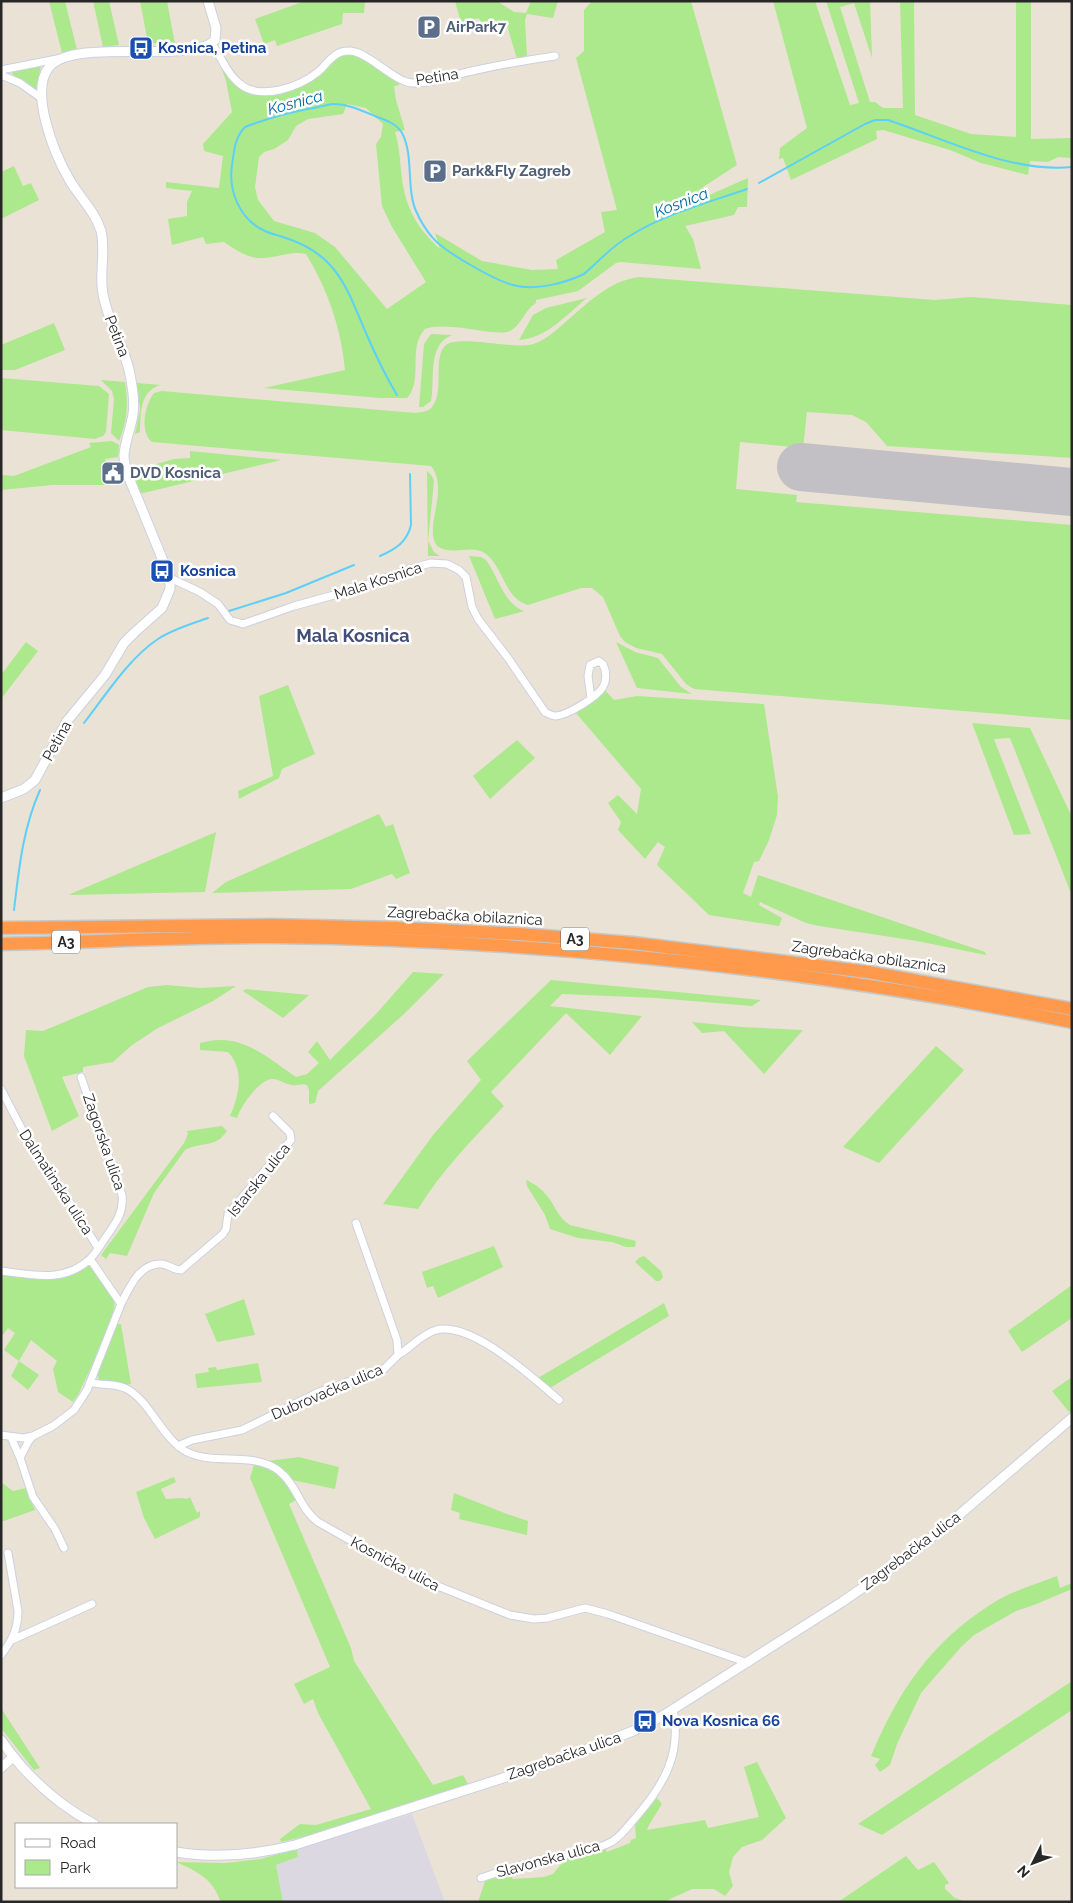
<svg xmlns="http://www.w3.org/2000/svg" width="1073" height="1903" viewBox="0 0 1073 1903" font-family="Raleway,sans-serif">
<rect width="100%" height="100%" fill="#ebe2d6"/>
<path fill="#dbd8e2" d="M412 1814 445 1902H283L276 1865 298 1857 297 1849Z"/>
<path fill="#ace88c" fill-rule="evenodd" d="M49 1H65L77 50 62 53Z
M93 1H109L119 45 103 47Z
M140 1H167L175 44 148 43Z
M305 1H365L364 13H343L342 24 277 46 275 40 264 44 255 19Z
M455 1H497L514 12 526 13 531 1H558L553 18 527 14 525 20 527 58 517 59 506 22 482 25 479 18 461 23Z
M592 1H691L737 165 703 187 707 196 748 178 747 207H738L734 215 685 226 693 239 701 269 621 262 616 263 578 291 536 300V303C524 310 522 325 510 331 504 334 497 332 491 332 472 330 442 323 425 329 407 347 424 380 407 398H380L264 388 345 370C341 328 328 290 306 254 291 250 278 258 263 258 248 259 236 250 224 242L206 244 203 237 172 245 168 219 187 216V202L192 191 166 188V182L219 188 223 156 204 151 203 144 232 112 226 81 219 60 242 89 292 88 339 55 355 54 390 75 398 82 399 85 394 86 396 100 405 130 395 132C400 148 400 163 402 179 406 209 418 229 440 249L435 233 482 261 532 270 558 269 556 260 605 232 601 212 617 210 576 58 584 51V10ZM347 104 366 108 383 124 381 137 376 144 382 206 392 227 426 282 387 309 335 247 315 233 274 221 258 200 255 187 258 164 259 157 264 152 274 149 288 140 296 126 308 119 343 114Z
M773 1H815L850 105 859 103 826 1H870L872 58 854 3 840 7 870 102H875L883 108H903L900 1H914L915 115 971 134 1016 137V1H1031V139L1072 138V158L1058 157 1048 162 1030 161 1028 175 981 163 950 150 883 130 876 131 877 139 791 180 783 158 779 159 780 148 807 128Z
M41 66 36 92 12 74 14 70Z
M14 166 23 186 31 183 39 200 1 219V172Z
M640 277 935 300 971 297 1072 305V458L887 446 866 422 852 415 807 412 803 448 740 442 736 489 797 495 796 502 1072 525V720L694 689 686 684 662 654 636 648 625 642 620 636 603 597 592 588H581L528 605C504 598 504 568 486 554 472 543 452 557 437 546 423 527 450 490 431 466L152 442C139 431 145 405 154 393L162 391 415 413C421 412 428 412 432 407 445 392 432 356 446 345 458 335 510 348 529 345 541 343 552 334 561 326 585 306 608 280 640 277Z
M587 298C567 314 546 339 519 340L533 315 546 308Z
M54 323 65 350 15 370H1V345Z
M431 334 452 335C429 344 434 373 432 394L431 401 423 407H419L424 344Z
M1 378 99 386 109 394 106 432 103 436 95 439 1 430Z
M101 380 125 382C128 403 128 420 119 441L111 433 114 399 112 391Z
M137 383 160 385C139 392 141 414 140 432L135 434 140 410Z
M112 441 119 445 118 457 105 459 109 485H52L1 490V475L14 476 91 447 89 443Z
M190 451 281 460 139 494 132 471 174 459 190 458Z
M427 471 432 476 434 481 428 541 434 552 440 556H428Z
M469 556 481 557 486 560C498 576 504 605 525 611L495 619Z
M26 642 38 651 1 699V675Z
M616 642 635 652 658 658 681 687 692 694 637 688Z
M288 685 315 754 282 769 279 778 239 799 238 791 273 776 259 696Z
M605 690 614 700 637 696 764 704 778 797 777 815 769 840 759 861 754 862 743 893 751 897 758 875 985 952 986 955 917 941 819 926 806 923 760 902 759 905 782 918 779 926 709 915 657 865 665 847 658 842 645 859 618 830 621 822 608 803 618 795 637 814 641 789 575 712Z
M972 723 1030 728 1072 817V896L1010 738 994 739 1031 834 1014 835Z
M517 740 535 758 490 799 473 776Z
M379 814 386 827 393 824 410 873 396 879 392 874 351 889 212 893 226 882Z
M216 832 205 892 68 895Z
M413 972 444 974 404 1014 318 1091 315 1103 309 1104V1090L307 1085C301 1083 297 1086 292 1085 285 1084 279 1079 273 1079 260 1078 240 1107 237 1118L230 1116C239 1096 245 1070 228 1052L200 1050V1043C240 1031 265 1056 296 1077L307 1074 319 1063 308 1052 317 1041 330 1060 377 1013Z
M551 980 761 1000 752 1006 656 998 562 994 550 1006 642 1016 610 1055 566 1013 491 1092 504 1106C473 1139 442 1170 418 1209L383 1204 433 1135 481 1080 467 1061Z
M167 985 200 988 236 986 213 1001 158 1028 132 1045 113 1062 83 1067V1072L62 1077 79 1116 52 1131 24 1056 26 1030 43 1031 148 987Z
M246 989 309 995 283 1018 243 991Z
M692 1022 742 1027 803 1030 764 1074 724 1031 702 1033Z
M936 1046 964 1070 879 1163 843 1147Z
M222 1126 227 1131C215 1149 202 1141 185 1150L154 1193 127 1256 110 1253 106 1259 101 1255 184 1143 188 1134 187 1131Z
M526 1180C535 1184 542 1189 548 1197 556 1207 558 1218 570 1225L632 1240 636 1241 635 1247H626L612 1242 578 1238 550 1229 545 1215 527 1186Z
M494 1246 503 1267 438 1298 433 1286 427 1288 422 1272Z
M644 1256 661 1271 663 1277 660 1281H656L635 1262 639 1258Z
M88 1265 92 1266C99 1276 111 1288 114 1299 119 1314 87 1375 79 1393L73 1402 58 1392 53 1369 57 1361 31 1340 19 1361 39 1375 28 1390 11 1376 19 1361 4 1350 15 1333 8 1328 3 1335 1 1334V1274L50 1279 58 1278Z
M1072 1285V1318L1022 1352 1008 1331Z
M244 1299 255 1335 217 1342 205 1314Z
M664 1303 669 1316 550 1388 538 1378Z
M117 1324H121L131 1384 123 1385 99 1380C93 1366 111 1337 117 1324Z
M258 1363 262 1382 197 1388 195 1374 209 1372 208 1368 216 1367 217 1370Z
M1072 1377V1410L1069 1412 1052 1391Z
M299 1457 339 1467 335 1489 292 1480 281 1468 268 1461Z
M254 1465C277 1469 287 1479 296 1500L289 1504 351 1648 354 1661 433 1785 463 1775 468 1784 307 1836 281 1842 280 1839 300 1824 316 1825 371 1809 318 1713 313 1699 304 1704 294 1684 330 1667 250 1478Z
M174 1477 176 1482 161 1489 166 1499 182 1498 187 1499 190 1497 197 1513 200 1511V1517L155 1539 144 1518 136 1492Z
M1 1482 13 1491 26 1488 35 1510 1 1522Z
M454 1493 507 1514 528 1521 527 1535 459 1519 460 1513 451 1510Z
M1057 1576 1060 1588 1072 1583V1589L1034 1605 1016 1611 974 1635 961 1647 921 1693 897 1744 890 1765 880 1772 875 1765 880 1759 871 1756C899 1690 931 1642 993 1603 1012 1591 1036 1584 1057 1576Z
M1072 1681V1710L882 1835 858 1824Z
M1 1708 40 1768 34 1770 4 1732 1 1728Z
M757 1762 786 1818 762 1840 742 1847 733 1857 729 1872 733 1886 725 1896 714 1889H692L664 1902H478L485 1881 509 1874 513 1879 544 1877 553 1874 566 1858 605 1847 607 1852 630 1843 631 1840 636 1838 635 1825 657 1798 662 1804 649 1825 647 1830 705 1820 708 1828 759 1817 744 1767Z
M297 1849 298 1857 276 1865 283 1902H221C212 1878 198 1872 176 1862L226 1863 260 1859Z
M906 1856 918 1870 934 1862 949 1883 945 1885V1889L955 1898 967 1902H838Z"/>
<g fill="none" stroke-linecap="round" stroke-linejoin="round">
<path stroke="#5dd0f9" stroke-width="2" d="M759 183 865 124 875 120H888C945 139 1010 173 1072 167
M397 395C385 375 375 354 366 333 356 311 348 285 331 266 318 251 302 243 283 237 278 235 271 234 265 231 240 220 228 191 232 165 234 151 235 137 245 127 268 118 294 111 319 107 324 106 329 104 333 104 349 104 363 111 377 117 386 120 397 124 402 133 414 155 406 188 416 211 420 220 426 230 432 237 444 252 499 283 517 286 539 290 565 283 584 274 598 262 612 246 628 237 664 214 707 203 747 189
M380 556C396 549 407 542 411 525L410 474
M229 611 286 593 354 565
M84 723C105 696 129 658 158 639 173 629 191 624 208 618
M14 910C19 868 23 828 40 790"/>
<path stroke="#c2c0c4" stroke-width="48" d="M801 467 1072 492"/>
<g stroke="#cbd0e2" stroke-width="9">
<path id="minor" d="M212 43C220 56 228 75 240 84 261 101 299 87 318 72 328 63 334 51 348 51 367 50 392 81 412 83 432 84 453 75 472 71 499 65 527 60 555 56
M1 70 57 59
M1 75 20 83 41 98
M170 578 200 592 218 604 230 620 243 624 294 606 345 592 416 567 431 563 447 564 459 570 466 577 472 607 478 619 508 658 545 712C549 714 552 716 556 716 568 715 597 697 603 687 607 680 606 671 603 664L599 661 590 665 588 676 591 698
M1 1089 28 1141 68 1199 98 1248
M1 1271C32 1275 65 1283 90 1259 96 1253 101 1244 106 1237 116 1223 124 1212 122 1195L81 1077
M121 1304C129 1288 140 1262 162 1264 169 1265 174 1270 181 1270L223 1234 226 1229 228 1214 291 1140 290 1133 273 1116
M398 1355C411 1348 420 1335 436 1330 472 1321 533 1378 559 1400
M90 1382C102 1386 116 1383 127 1389 151 1402 162 1439 187 1452 215 1466 254 1451 279 1471 297 1485 300 1509 318 1522L413 1576 510 1615 534 1619 547 1618 585 1608 608 1614 748 1663
M1 1435 23 1438 33 1436 53 1426 74 1410 87 1390 121 1304 90 1259
M11 1437 20 1458 33 1497 55 1529 64 1548
M178 1446 192 1440 242 1430 319 1392 384 1369 398 1355 397 1340 356 1223
M20 1458 28 1442 33 1436
M12 1640 92 1604
M1 1655C12 1641 18 1629 18 1611L8 1553
M481 1878C505 1870 529 1862 554 1857 572 1852 596 1851 613 1841 622 1835 629 1825 636 1817 664 1785 682 1753 673 1710"/>
</g>
<g stroke="#cbd0e2" stroke-width="11">
<path id="tertiary" d="M1 798 24 789 35 780 67 721 105 675 124 643 134 633 162 608 170 589V578L166 568C157 546 148 524 139 502 133 487 124 470 124 455 125 441 131 428 133 414 135 403 133 391 131 380 127 350 108 324 103 294 99 273 106 251 101 231 95 211 79 197 69 179 55 155 28 90 50 66 77 37 193 65 215 40L216 28 208 1
M1 1740C26 1776 55 1803 94 1824
M1 1768 13 1757
M176 1852C217 1859 255 1855 295 1845L559 1760 633 1731 664 1715 842 1602 907 1557 952 1521 1072 1418"/>
</g>
<g stroke="#c7c7c7" stroke-width="15">
<path id="motorway" d="M1 928 272 925 396 928 519 934 633 943 868 972 1072 1009
M1 944C91 942 181 937 272 937 538 940 811 969 1072 1022"/>
</g>
<use href="#minor" stroke="#fff" stroke-width="7"/>
<use href="#tertiary" stroke="#fff" stroke-width="9"/>
<use href="#motorway" stroke="#ff9a4d" stroke-width="12"/>
</g>
<defs>
<g id="parking-square" transform="scale(1.25)"><rect x="-9" y="-9" width="18" height="18" rx="4" fill="#5c6f8a" stroke="#fff"/><path d="M-3.5-5.5H1a3.5 3.5 0 0 1 0 7H-1V5.5H-3.5ZM-1-3.4V-.6H.8a1.4 1.4 0 0 0 0-2.8Z" fill="#fff"/></g>
<g id="bus-square" transform="scale(1.25)"><rect x="-9" y="-9" width="18" height="18" rx="4" fill="#1a4fb4" stroke="#fff"/><path d="M-5-6H5V4H4V6H2V4H-2V6H-4V4H-5ZM-3.5-4V0h7V-4ZM-3.5 1.2v1.5H-2V1.2ZM2 1.2v1.5H3.5V1.2Z" fill="#fff"/></g>
<g id="civic-square" transform="scale(1.25)"><rect x="-9" y="-9" width="18" height="18" rx="4" fill="#5c6f8a" stroke="#fff"/><path d="M-.6-6.5H3V-4.5H.6V-3L4-1V1h2V6H-6V1h2V-1L-.6-3ZM-1.2 2.5V6h2.4V2.5Z" fill="#fff"/></g>
</defs>
<g fill-rule="evenodd">
<use href="#parking-square" x="429" y="27"/>
<use href="#bus-square" x="141" y="48"/>
<use href="#parking-square" x="435" y="171"/>
<use href="#civic-square" x="113" y="473"/>
<use href="#bus-square" x="162" y="571"/>
<use href="#bus-square" x="645" y="1721"/>
</g>
<g text-anchor="middle" stroke-width="5" stroke-linejoin="round" paint-order="stroke">
<g fill="#fff" stroke="#686868" stroke-width="1">
<rect x="561" y="927.5" width="28" height="23" rx="4"/>
<rect x="52" y="930.5" width="28" height="23" rx="4"/>
</g>
<g font-size="14" font-weight="bold" fill="#272727">
<text x="575" y="944">A3</text>
<text x="66" y="947">A3</text>
</g>
<g font-size="15" font-weight="bold" fill="#4e5e75" stroke="#fff" text-anchor="start">
<text x="446" y="32">AirPark7</text>
<text x="452" y="176">Park&amp;Fly Zagreb</text>
<text x="130" y="478">DVD Kosnica</text>
</g>
<g font-size="15" font-weight="bold" fill="#164399" stroke="#fff" text-anchor="start">
<text x="158" y="53">Kosnica, Petina</text>
<text x="180" y="576">Kosnica</text>
<text x="662" y="1726">Nova Kosnica 66</text>
</g>
<g font-size="15" fill="#272727" stroke="#fff">
<text transform="translate(437 77) rotate(-9)" y="5">Petina</text>
<text transform="translate(117 336) rotate(69)" y="5">Petina</text>
<text transform="translate(378 581) rotate(-18)" y="5">Mala Kosnica</text>
<text transform="translate(57 741) rotate(-61)" y="5">Petina</text>
<text transform="translate(465 916) rotate(3)" y="5">Zagrebačka obilaznica</text>
<text transform="translate(869 957) rotate(8)" y="5">Zagrebačka obilaznica</text>
<text transform="translate(104 1142) rotate(71)" y="5">Zagorska ulica</text>
<text transform="translate(259 1180) rotate(-51)" y="5">Istarska ulica</text>
<text transform="translate(56 1182) rotate(57)" y="5">Dalmatinska ulica</text>
<text transform="translate(327 1392) rotate(-23)" y="5">Dubrovačka ulica</text>
<text transform="translate(911 1551) rotate(-37)" y="5">Zagrebačka ulica</text>
<text transform="translate(395 1564) rotate(28)" y="5">Kosnička ulica</text>
<text transform="translate(564 1756) rotate(-19)" y="5">Zagrebačka ulica</text>
<text transform="translate(548 1859) rotate(-15)" y="5">Slavonska ulica</text>
</g>
<g font-size="16" font-style="italic" fill="#016aa0" stroke="#fff">
<text transform="translate(295 102) rotate(-15)" y="6">Kosnica</text>
<text transform="translate(681 202) rotate(-21)" y="6">Kosnica</text>
</g>
<g font-size="18" font-weight="bold" fill="#444e7b" stroke="#fff">
<text x="353" y="642">Mala Kosnica</text>
</g>
</g>
<rect width="1073" height="1903" fill="none" stroke="#272727" stroke-width="5"/>
<rect x="15" y="1823" width="162" height="65" fill="#ffffff" stroke="#a9a9a9"/>
<rect x="25" y="1839" width="25" height="8" fill="#ffffff" stroke="#a9a9a9"/>
<text x="60" y="1848" font-size="15" fill="#272727">Road</text>
<rect x="25" y="1860" width="25" height="15" fill="#ace88c" stroke="#a9a9a9"/>
<text x="60" y="1873" font-size="15" fill="#272727">Park</text>
<g transform="translate(1033 1863) rotate(228)" stroke="#ffffff" stroke-width="4" paint-order="stroke">
<path d="M0-4L9 19L0 12L-9 19Z" fill="#272727"/>
<text y="-8" font-size="14" font-weight="bold" text-anchor="middle" fill="#272727">N</text>
</g>
</svg>
